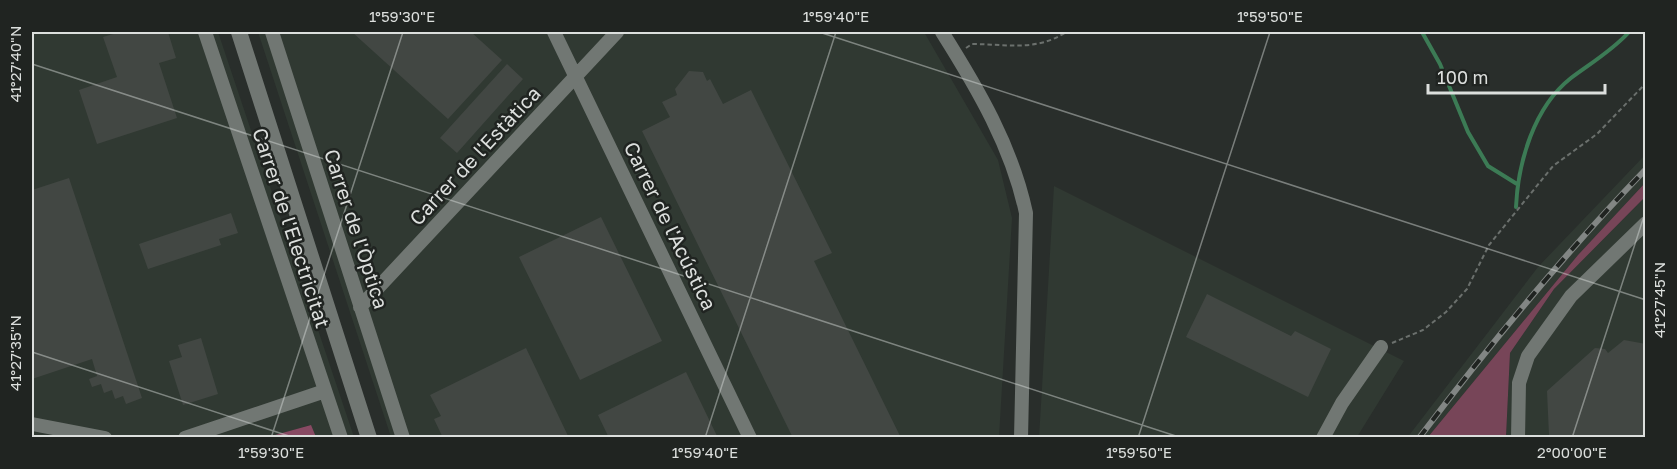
<svg xmlns="http://www.w3.org/2000/svg" width="1677" height="469" viewBox="0 0 1677 469" font-family="'Golos Text',sans-serif">
<rect width="100%" height="100%" fill="#292e2b"/>
<path fill="#303932" d="M32 32H218L354 437H316L310 425 268 438 32 437Z
M258 32H924L998 160 1012 218 999 437H391Z
M1645 155V183L1578 255 1428 437 1407 438 1538 267Z
M1054 186 1404 361 1357 437 1039 438Z
M1645 197V437L1506 438 1510 353 1554 289Z"/>
<path fill="#774558" d="M1645 183V197L1554 289 1510 353 1506 437H1428L1578 255Z"/>
<path fill="#884a63" d="M311 425 316 437H268Z"/>
<g fill="none" stroke-linecap="round" stroke-linejoin="round">
<path stroke="#3c7b55" stroke-width="4" d="M1422 32 1440 64 1468 132 1488 166 1517 184
M1516 207C1518 162 1534 107 1571 78 1591 63 1613 50 1629 32"/>
</g>
<path fill="#424743" d="M120 32H168L176 58 159 63 177 118 97 144 79 90 117 77 103 37Z
M352 32H471L502 60 448 119Z
M507 64 523 79 457 153 440 138Z
M689 71 703 72 707 81 710 79 723 104 751 90 832 253 814 261 901 438H793L642 131 670 117 662 102 677 95 675 89Z
M69 178 142 398 126 404 123 396 115 399 112 390 104 393 101 384 92 387 89 379 97 376 92 359 32 379V190Z
M231 213 238 233 219 239 221 245 148 269 139 244Z
M601 217 662 341 580 380 519 257Z
M1207 294 1291 336 1295 331 1331 349 1308 397 1186 337Z
M201 338 218 394 183 405 169 361 182 357 178 345Z
M1624 340 1646 344V438H1551L1549 435 1547 391 1595 348 1605 349 1608 353Z
M526 348 569 438H443L434 419 441 416 430 395Z
M686 372 718 438H609L598 415Z"/>
<g fill="none" stroke-linecap="round" stroke-linejoin="round">
<path stroke="#6b706d" stroke-width="2" stroke-dasharray="4.5 3" stroke-linecap="butt" d="M966 48 972 44C1006 44 1036 52 1066 32
M1392 343 1423 330 1446 312 1467 289 1489 245 1553 166 1597 134 1646 83"/>
<path stroke="#717773" stroke-width="14" d="M205 32 341 438
M272 32 403 438
M554 32 750 438
M942 32C978 89 1012 147 1026 213L1021 438
M360 307 617 32
M32 424 105 438
M185 438 325 391
M1323 438 1342 403 1381 347
M1518 438 1519 383 1528 356 1571 296 1646 223"/>
<path stroke="#717773" stroke-width="16" d="M239 32 369 438"/>
<g stroke="#828684" stroke-width="6">
<path id="rail" d="M1419 438C1490 344 1564 254 1646 169"/>
</g>
<use href="#rail" stroke="#202421" stroke-width="4" stroke-dasharray="11" stroke-linecap="butt"/>
</g>
<path fill="none" stroke="#dcdfdd" stroke-width="1.5" stroke-opacity="0.45" d="M819 32 1646 300M32 64 1182 438M32 352 295 438M271 438 403 32M705 438 836 32M1138 438 1270 32M1572 438 1646 210"/>
<g text-anchor="middle" stroke-width="5" stroke-linejoin="round" paint-order="stroke">
<g font-size="20" fill="#dcdfdd" stroke="#202421">
<text transform="translate(475 156) rotate(-47)" y="7">Carrer de l'Estàtica</text>
<text transform="translate(670 226) rotate(64)" y="7">Carrer de l'Acústica</text>
<text transform="translate(291 228) rotate(72)" y="7">Carrer de l'Electricitat</text>
<text transform="translate(356 229) rotate(72)" y="7">Carrer de l'Òptica</text>
</g>
</g>
<rect width="1677" height="469" fill="none" stroke="#202421" stroke-width="66"/>
<path d="M1428 84v9h177v-9" fill="none" stroke="#dcdfdd" stroke-width="3"/>
<text x="1437" y="84" font-size="18" fill="#dcdfdd" stroke="#202421" stroke-width="4.5" paint-order="stroke">100 m</text>
<rect x="33" y="33" width="1611" height="403" fill="none" stroke="#dcdfdd" stroke-width="2"/>
<g font-size="15" text-anchor="middle" fill="#dcdfdd">
<text x="402" y="22">1°59'30"E</text>
<text x="836" y="22">1°59'40"E</text>
<text x="1270" y="22">1°59'50"E</text>
<text transform="translate(16 64) rotate(-90)" y="5">41°27'40"N</text>
<text transform="translate(1660 300) rotate(-90)" y="5">41°27'45"N</text>
<text transform="translate(16 353) rotate(-90)" y="5">41°27'35"N</text>
<text x="271" y="458">1°59'30"E</text>
<text x="705" y="458">1°59'40"E</text>
<text x="1139" y="458">1°59'50"E</text>
<text x="1572" y="458">2°00'00"E</text>
</g>
</svg>
